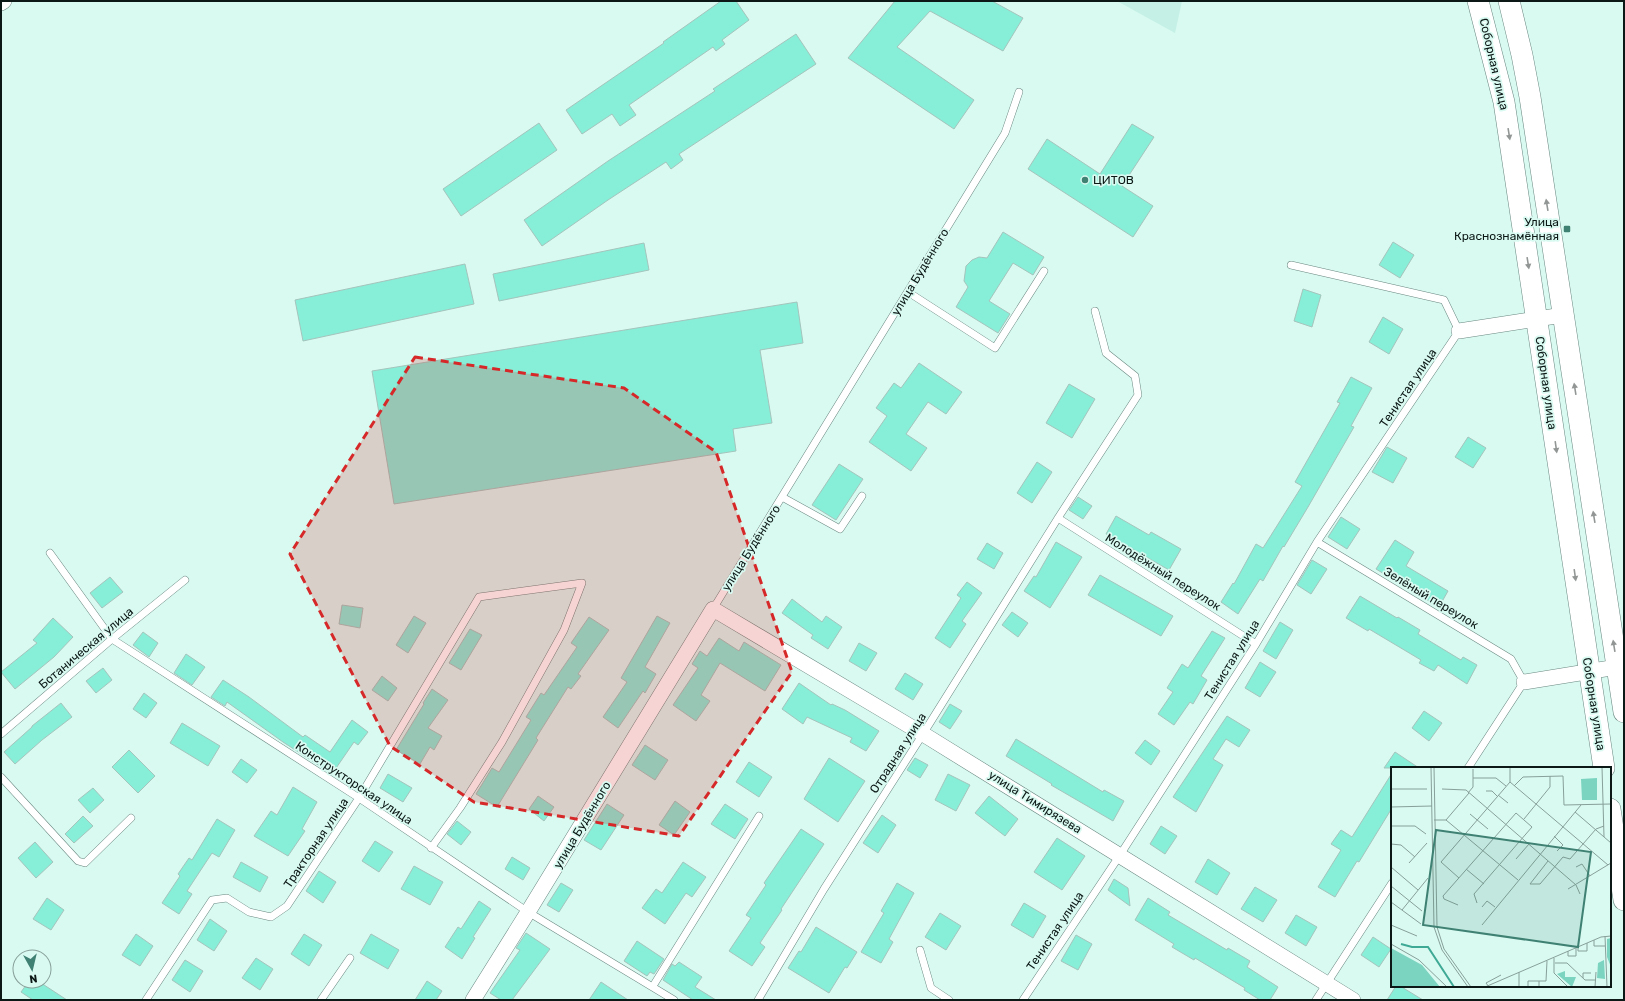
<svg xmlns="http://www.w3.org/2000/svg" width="1625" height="1001" viewBox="0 0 1625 1001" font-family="Rubik,sans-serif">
<rect width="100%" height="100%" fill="#d9faf1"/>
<path fill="#c5f0e5" d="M1117 1H1182L1175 33Z"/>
<path fill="#87eed7" stroke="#a4c4bc" d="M721 1H736L749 20 722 40 725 44 716 51 713 47 629 105 636 115 620 126 612 114 582 134 566 110 664 43 663 42Z
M895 1H992L1023 18 1003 51 930 11 897 47 974 100 954 129 848 58Z
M796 34 816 64 679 154 683 160 671 169 666 162 608 200 542 246 524 220 608 161 715 91 713 89Z
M539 123 557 150 461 216 443 189Z
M1132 124 1154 137 1122 186 1153 206 1133 237 1028 169 1047 139 1100 174Z
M1003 232 1044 257 1033 275 1013 263 989 301 1010 314 998 333 956 307 968 287 964 281 966 266 972 260 979 257 987 258Z
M1393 242 1414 255 1400 278 1379 265Z
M644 243 649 270 499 301 493 274Z
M465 264 474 304 303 341 295 300Z
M1303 289 1321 295 1312 327 1294 321Z
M797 302 803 343 760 350 772 423 733 429 736 451 394 504 372 371Z
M1383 317 1403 329 1389 354 1369 342Z
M919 363 962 392 946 414 928 402 906 434 927 448 911 471 869 442 887 416 876 408 894 383 901 388Z
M1351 377 1372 388 1351 426 1354 427 1308 507 1284 547 1283 546 1263 581 1260 579 1238 614 1221 602 1233 583 1234 584 1256 544 1263 548 1302 486 1295 482 1340 403 1337 402Z
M1069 384 1095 399 1072 438 1046 423Z
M1468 437 1486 448 1473 468 1455 457Z
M1387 447 1407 458 1393 483 1372 472Z
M1037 462 1052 472 1032 503 1017 493Z
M839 464 863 479 836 520 812 505Z
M1078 497 1092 506 1083 519 1069 510Z
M1116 516 1149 535 1151 532 1181 549 1169 570 1106 534Z
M1341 517 1360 529 1347 549 1328 537Z
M1395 540 1414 552 1406 566 1448 591 1439 607 1376 569Z
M1056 542 1082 557 1050 608 1024 591 1034 576 1036 577Z
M987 543 1003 553 994 569 977 559Z
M1312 560 1327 569 1311 594 1297 585Z
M1100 575 1173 616 1161 636 1088 595Z
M110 577 123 592 102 608 90 593Z
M967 582 982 593 962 621 966 624 950 648 935 638 961 598 957 595Z
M1360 596 1397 618 1398 617 1420 630 1418 634 1461 660 1463 657 1477 665 1467 684 1438 665 1434 671 1419 663 1421 660 1369 629 1368 631 1346 618Z
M792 599 822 622 826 616 842 627 828 649 811 638 813 635 782 613Z
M342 605 363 608 360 628 339 624Z
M1012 612 1028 623 1018 637 1002 625Z
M414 616 426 623 408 653 396 645Z
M657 616 670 623 645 667 656 674 645 693 643 691 618 728 603 717 627 682 621 678Z
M589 617 609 630 578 674 581 676 571 689 568 687 536 738 538 740 497 807 476 794 492 768 499 772 531 720 526 717 541 693 544 695 577 647 571 643Z
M53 618 73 637 54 657 15 689 1 672 37 643 33 640Z
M1280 622 1293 630 1276 659 1263 651Z
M470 629 482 635 461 670 449 663Z
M1212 631 1225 638 1201 676 1207 680 1193 704 1190 702 1174 725 1158 714 1173 692 1167 688 1182 664 1188 668Z
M143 632 158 643 149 657 133 645Z
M719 638 739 651 744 642 781 665 765 691 720 663 701 695 710 701 696 721 673 705 698 668 692 664 700 651 707 656Z
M859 643 877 653 866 671 849 661Z
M186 654 205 667 192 685 174 673Z
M1260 662 1276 672 1260 697 1245 688Z
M103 668 112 680 96 693 86 681Z
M905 673 923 684 913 700 895 689Z
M382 676 397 688 388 701 372 690Z
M223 680 249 697 303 737 305 735 330 752 352 720 368 732 358 745 354 742 332 774 283 742 227 702 225 706 211 697Z
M799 683 831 705 832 704 845 710 879 731 866 751 850 742 852 738 807 717 803 724 782 709Z
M432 689 448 700 428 728 442 736 434 750 430 747 420 764 396 750 424 704 423 703Z
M144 693 157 703 146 718 133 709Z
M61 703 72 717 42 740 15 764 4 752 32 727V726Z
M950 704 962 711 950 729 939 722Z
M1424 711 1442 723 1429 741 1412 728Z
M1227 716 1250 730 1239 747 1226 739 1213 759 1223 765 1196 812 1173 797Z
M182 723 220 746 208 766 170 743Z
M1016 739 1103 792 1104 790 1124 801 1113 821 1070 796 1051 785 1052 784 1006 756Z
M1145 740 1160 751 1151 765 1135 753Z
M645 745 668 760 655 780 632 765Z
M129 750 155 776 138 793 112 767Z
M1395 752 1419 768H1384Z
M829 758 865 781 838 822 804 799Z
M915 758 928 765 920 778 907 770Z
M241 759 257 770 247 783 232 772Z
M749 762 772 777 759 797 736 782Z
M1392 773V808L1359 862 1357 861 1335 897 1318 887 1341 850 1331 844 1341 830 1352 837Z
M388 774 412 788 403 802 380 788Z
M948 774 970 785 956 811 935 800Z
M293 787 317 802 302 829 305 831 288 856 254 836 271 811 277 815Z
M93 788 104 800 90 813 78 800Z
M538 796 554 807 544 821 529 809Z
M989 796 1018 819 1005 836 975 813Z
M675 801 690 812 674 835 659 825Z
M607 804 624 815 601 850 584 840Z
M725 804 748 819 735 839 711 824Z
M882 815 896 825 878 853 863 843Z
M83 816 93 826 74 843 65 834Z
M217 819 235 830 219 857 212 853 187 891 192 894 179 914 162 903 180 876 178 874 189 858 192 860Z
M457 821 471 832 461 845 447 834Z
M1161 826 1177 836 1165 854 1150 844Z
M801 829 824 844 781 909 782 910 760 943 765 947 752 966 729 951 751 918 746 915 766 885 764 883Z
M1057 838 1085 856 1062 890 1034 872Z
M375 841 393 852 379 872 362 861Z
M35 842 53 862 36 878 18 858Z
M512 857 530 868 523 880 505 869Z
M1208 859 1230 873 1217 895 1195 882Z
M241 862 268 877 260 892 233 877Z
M683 862 706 877 692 897 686 893 665 924 642 908 656 889 662 893Z
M414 866 443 882 430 905 401 889Z
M319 871 336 882 323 903 306 891Z
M1114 879 1128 888 1130 906 1108 890Z
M561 883 573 890 559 912 547 905Z
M897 883 914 893 889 939 893 942 881 963 861 952 884 913 881 911Z
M1255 887 1277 900 1263 922 1241 909Z
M47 898 64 910 51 930 33 919Z
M1148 898 1170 912 1168 915 1227 950 1228 948 1250 961 1247 967 1278 987 1270 1000H1260L1244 990 1245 988 1195 958 1194 960 1172 947 1174 944 1135 920Z
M479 901 491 909 473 937 475 938 462 959 445 947 458 927 461 929Z
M1024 903 1046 916 1033 938 1011 925Z
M940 913 961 926 946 950 925 937Z
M1296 915 1317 927 1306 946 1285 933Z
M210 919 227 931 214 951 197 940Z
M816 927 857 952 847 968 845 967 829 993 788 968 799 951 801 952Z
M526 933 550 949 512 1000H501L490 993 520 950 516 948Z
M136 934 153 946 140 966 122 955Z
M304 934 322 945 309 966 291 954Z
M371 934 399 950 388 969 360 953Z
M1076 935 1092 944 1078 970 1061 961Z
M1373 937 1391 949 1379 967 1361 955Z
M637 941 664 959 654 974 650 972 647 976 624 961Z
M256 958 273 969 260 990 242 978Z
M185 960 203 971 190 992 172 980Z
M679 962 702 977 695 987 716 1000H693L663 980 672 964 675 966Z
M29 981H38L67 1000H33L21 992Z
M427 981 442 991 436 1000H415Z
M601 982 628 1000H589Z
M1396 986H1400L1423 1000H1387Z"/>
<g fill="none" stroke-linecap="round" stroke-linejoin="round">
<g stroke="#698780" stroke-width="8">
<path id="lane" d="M908 292 995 348 1044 271
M782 497 840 529 862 496
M1058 518 1256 644
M1317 542 1511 659 1524 682 1468 768
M50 553 112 639 359 798 528 912 674 1000
M713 609 1005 133 1019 92
M1 734 112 639 185 580
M1 777 78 861 85 863 131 818
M920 950 931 988 949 1000
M653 986 759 816
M146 1000 212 900 227 898 249 912 271 917 287 906 359 798 479 597 582 583 564 630 502 742 460 808 431 848
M321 1000 350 958
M758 1000 824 889 923 734 1058 518 1138 395 1135 376 1106 353 1095 311
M1023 1000 1120 855 1256 644 1317 542 1459 331 1444 300 1291 265
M1316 1000 1392 883"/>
</g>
<g stroke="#698780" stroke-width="16">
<path id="street" d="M1 3 4 1
M1459 331 1563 315
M1524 682 1617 667
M473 1000 528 912 713 609 923 734 1353 1000"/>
</g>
<g stroke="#698780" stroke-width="22">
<path id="secondary" d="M1478 1 1504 102 1604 768
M1509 1 1522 55 1530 97 1624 712
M1610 809 1624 900"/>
</g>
<use href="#lane" stroke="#fff" stroke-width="7"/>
<use href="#street" stroke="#fff" stroke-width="15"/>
<use href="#secondary" stroke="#fff" stroke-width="21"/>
</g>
<defs><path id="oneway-solid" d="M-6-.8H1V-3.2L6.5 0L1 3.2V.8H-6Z"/></defs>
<g fill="#929796">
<use href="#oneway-solid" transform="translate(1509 134) rotate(81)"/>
<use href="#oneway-solid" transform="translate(1547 205) rotate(-99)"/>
<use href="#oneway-solid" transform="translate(1528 263) rotate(81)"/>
<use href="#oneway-solid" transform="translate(1575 389) rotate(-99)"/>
<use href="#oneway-solid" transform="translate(1556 447) rotate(82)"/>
<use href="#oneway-solid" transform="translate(1594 517) rotate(-99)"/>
<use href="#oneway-solid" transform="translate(1575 575) rotate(82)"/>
<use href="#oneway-solid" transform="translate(1614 646) rotate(-99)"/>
</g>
<path fill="#d62828" fill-opacity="0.2" stroke="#d62828" stroke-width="3" stroke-dasharray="8 5" stroke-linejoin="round" d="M415 357 624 388 716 452 792 672 679 836 474 802 390 746 290 554Z"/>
<g fill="#3f8173" stroke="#d9faf1" stroke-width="1.5">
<circle cx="1085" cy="180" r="4"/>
<rect x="1563" y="225" width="8" height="8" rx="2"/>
</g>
<g text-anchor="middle" stroke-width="3.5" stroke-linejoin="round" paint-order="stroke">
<g font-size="12" fill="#0c1816" stroke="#d9faf1">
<text transform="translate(1494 64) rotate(77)" y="4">Соборная улица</text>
<text transform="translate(920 272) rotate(-59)" y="4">улица Будённого</text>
<text transform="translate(1546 383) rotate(82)" y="4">Соборная улица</text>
<text transform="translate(1408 388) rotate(-56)" y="4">Тенистая улица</text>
<text transform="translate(751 548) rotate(-58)" y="4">улица Будённого</text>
<text transform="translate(1163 572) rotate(32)" y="4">Молодёжный переулок</text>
<text transform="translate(1431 598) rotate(31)" y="4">Зелёный переулок</text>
<text transform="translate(86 648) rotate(-40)" y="4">Ботаническая улица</text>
<text transform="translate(1232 660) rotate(-58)" y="4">Тенистая улица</text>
<text transform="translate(1594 704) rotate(81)" y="4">Соборная улица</text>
<text transform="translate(898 753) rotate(-57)" y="4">Отрадная улица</text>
<text transform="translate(354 783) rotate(34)" y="4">Конструкторская улица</text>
<text transform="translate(1035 802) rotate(32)" y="4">улица Тимирязева</text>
<text transform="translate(582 825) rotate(-59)" y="4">улица Будённого</text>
<text transform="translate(316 843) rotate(-56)" y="4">Тракторная улица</text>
<text transform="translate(1055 931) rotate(-56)" y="4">Тенистая улица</text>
</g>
<g font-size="12" fill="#0c1816" stroke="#d9faf1" text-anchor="start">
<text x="1093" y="184">ЦИТОВ</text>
<text x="1559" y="226" text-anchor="end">Улица<tspan x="1559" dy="14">Краснознамённая</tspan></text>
</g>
</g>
<g transform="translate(1391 767)">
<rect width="220" height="220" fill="#d9faf1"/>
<path d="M206 11V33H191L190 12ZM220 171V200L216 190V172ZM0 181 31 198 49 220H0ZM213 193 214 212 206 211 207 196ZM174 204V210H185L181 220 166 207Z" fill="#7bd4c0"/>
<path fill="none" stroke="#3ea995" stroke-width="2" d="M10 177 21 180H37L63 220"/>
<path fill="none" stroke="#87a099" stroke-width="1" d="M40 0 43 160 51 183 77 220M43 0 46 160 53 182 80 220M211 0 213 70M82 11H105L115 19M119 15 217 98M123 19 132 10 172 9 173 38 220 37M0 22H36M51 22 75 23 185 118 189 127M95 24H101L106 29M77 26 82 20V2M107 28 117 36M0 40 41 39M184 45 220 76M79 47 97 62M133 52 159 20V9M43 53H55L127 113M55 53 78 26M0 59H24L35 67M163 69 172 78 166 84M0 77 10 78 24 90M125 92 138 77M157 94 139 117H149L172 90 179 92 205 62 213 59M50 95 119 15V1M50 95 68 111M18 96 36 76M0 100 27 123M185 100 191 97 199 109M75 102 93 117M0 119 31 144M177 122 220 96M52 129 125 46 141 60 83 127 86 136M52 129 53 132 67 138M0 135 30 157M91 140 96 134 104 140M11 143 37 111M0 158 26 169M91 158 190 38M214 169 216 220M203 173V179H214M0 177 28 193 56 220M187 180V184H196V176M177 184V189H185V181M163 191V206L177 220M164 196H176L194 213H205M192 211V206H200M148 214H155L156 194M94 220 210 170 220 169M98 220 95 216 110 208M128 220V205M137 220V214H148V220M204 220 205 205"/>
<path fill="#3f8173" fill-opacity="0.15" stroke="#3f8173" stroke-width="2" d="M45 63 200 85 187 180 32 158Z"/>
<rect width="220" height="220" fill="none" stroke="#0c1816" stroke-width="2"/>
</g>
<rect width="1625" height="1001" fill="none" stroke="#0c1816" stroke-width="4"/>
<g transform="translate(32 969) rotate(172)"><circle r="19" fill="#d9faf1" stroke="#87a099"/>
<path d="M0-3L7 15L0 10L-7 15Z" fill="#3f8173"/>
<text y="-6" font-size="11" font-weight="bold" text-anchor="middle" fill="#0c1816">N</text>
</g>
</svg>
